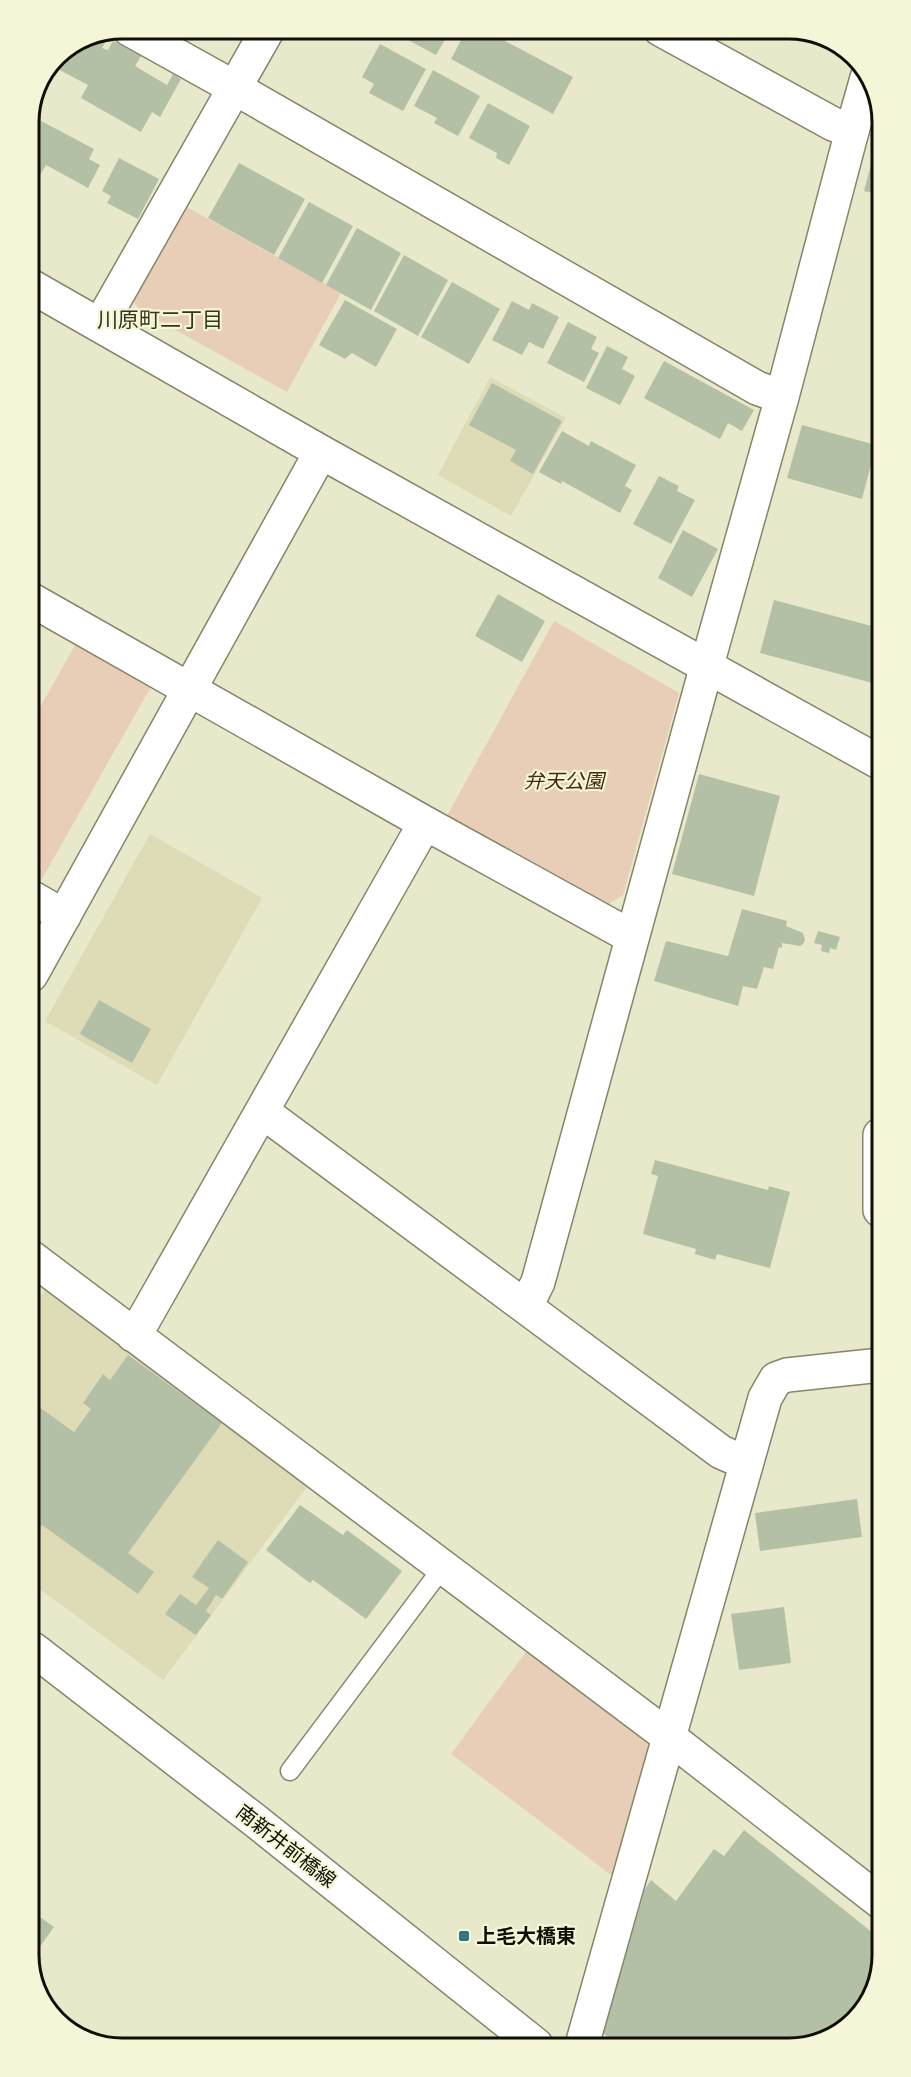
<svg xmlns="http://www.w3.org/2000/svg" width="911" height="2077" viewBox="0 0 911 2077" font-family="'Libre Baskerville','Noto Sans JP',serif">
<rect width="100%" height="100%" fill="#e8e8ca"/>
<path fill="#dddcb7" d="M490 377 566 418 511 516 438 475Z
M150 834 262 898 157 1085 45 1021Z
M47 1287 309 1484 163 1680 33 1584 32 1309Z"/>
<path fill="#e8ceb7" d="M185 206 341 293 287 392 140 310 133 301Z
M554 621 679 693 623 895 607 905 447 816Z
M77 642 152 685 39 884 31 880 30 725Z
M529 1648 645 1737 649 1751 614 1877 451 1754Z"/>
<path fill="#b4c0a6" d="M388 29H451L436 55Z
M467 29H503L510 32 505 41 573 77 553 114 451 59Z
M105 35 108 37 102 48 108 50 113 41 141 56 135 66 167 85 173 74 181 79 160 117 152 112 141 132 81 98 88 85 54 67 62 53Z
M380 44 426 69 403 111 369 93 374 84 362 77Z
M433 70 480 96 458 136 434 123 437 118 414 106Z
M488 103 530 126 509 165 496 158 497 153 469 138Z
M30 115 94 149 89 159 100 165 88 188 46 165 40 175 29 169Z
M873 157 878 159V194L864 191Z
M119 158 159 179 138 219 107 203 111 196 102 191Z
M239 163 305 199 274 255 208 218Z
M309 202 353 226 322 283 278 258Z
M357 228 401 253 371 310 326 285Z
M404 255 448 280 418 336 374 311Z
M452 282 500 309 469 364 421 337Z
M345 300 397 329 376 367 352 353 345 359 319 345Z
M512 301 529 310 532 303 559 317 543 349 529 342 522 355 492 340Z
M568 322 597 337 591 349 599 353 584 382 547 363Z
M607 346 628 357 622 369 635 376 620 405 586 388Z
M664 361 754 410 742 431 728 423 720 439 644 398Z
M492 383 562 421 533 474 510 461 516 450 469 425Z
M802 425 876 445 862 499 787 478Z
M562 431 589 446 591 441 636 465 625 486 632 490 620 513 562 481 561 484 539 472Z
M659 476 679 486 677 491 695 500 671 544 633 524Z
M683 530 718 549 692 597 658 578Z
M498 594 545 621 522 662 475 636Z
M774 600 879 628V673L876 684 760 653Z
M699 774 780 796 754 896 672 874Z
M742 909 787 921 786 926 803 933 805 940 803 944 800 946 782 943V948L779 947 773 969 764 967 757 989 743 986 738 1006 654 981 666 941 728 956Z
M818 931 840 937 836 950 830 948 829 953 821 951 822 945 814 943Z
M99 1000 151 1029 132 1063 80 1034Z
M655 1160 768 1190 769 1186 790 1192 770 1268 717 1254 715 1260 695 1254 696 1249 643 1234 658 1176 651 1174Z
M128 1355 222 1423 128 1553 154 1572 138 1594 42 1525 32 1539V1402L74 1432 91 1409 83 1403 103 1374 110 1380Z
M857 1499 862 1537 760 1551 755 1513Z
M300 1505 343 1535 347 1530 402 1571 366 1619 313 1580 310 1583 266 1550Z
M218 1540 248 1562 222 1599 216 1595 206 1611 211 1615 196 1635 165 1614 180 1594 196 1605 209 1588 192 1577Z
M784 1607 791 1663 739 1670 731 1614Z
M744 1830 878 1937 882 1931V1955L866 2007 819 2043 618 2045 603 2033 645 1889 651 1880 676 1901 714 1849 724 1856Z
M33 1912 54 1927 34 1955Z"/>
<g fill="none" stroke-linecap="round" stroke-linejoin="round">
<g stroke="#86856a" stroke-width="21">
<path id="lane" d="M290 1771 443 1567"/>
</g>
<g stroke="#86856a" stroke-width="36">
<path id="street" d="M129 29 235 88 757 388 782 397
M660 29 833 124 852 131 782 397 707 665
M100 325 268 29
M30 599 425 823 632 937
M31 897 64 916
M263 1112 721 1452 746 1463
M32 1258 669 1737 882 1903
M133 1335 143 1321 425 823
M582 2045 765 1398 776 1379 787 1375 881 1365"/>
</g>
<g stroke="#86856a" stroke-width="36">
<path id="secondary" d="M852 131 867 78
M29 285 321 452 879 762
M31 975 321 452
M880 1135V1210
M526 1306 538 1282 707 665
M33 1649 257 1822 536 2045"/>
</g>
<use href="#lane" stroke="#fff" stroke-width="18"/>
<use href="#street" stroke="#fff" stroke-width="33"/>
<use href="#secondary" stroke="#fff" stroke-width="33"/>
</g>
<rect fill="#307683" stroke="#f5f5d7" stroke-width="2" x="458" y="1930" width="12" height="12" rx="3"/>
<g text-anchor="middle" stroke-width="4.5" stroke-linejoin="round" paint-order="stroke">
<g font-size="20" font-style="italic" fill="#452807" stroke="#f5f5d7">
<text x="564" y="788">弁天公園</text>
</g>
<g font-size="20" fill="#0f0f05" stroke="#f5f5d7">
<text transform="translate(286 1846) rotate(38)" y="7">南新井前橋線</text>
</g>
<g font-size="20" font-weight="bold" fill="#0f0f05" stroke="#f5f5d7" text-anchor="start">
<text x="476" y="1943">上毛大橋東</text>
</g>
<g font-size="21" fill="#35351d" stroke="#f5f5d7">
<text x="160" y="327">川原町二丁目</text>
</g>
</g>
<path d="M0 0H911V2077H0ZM122 39H789A83 83 0 0 1 872 122V1955A83 83 0 0 1 789 2038H122A83 83 0 0 1 39 1955V122A83 83 0 0 1 122 39Z" fill="#f5f5d7" fill-rule="evenodd"/>
<path fill="none" stroke="#0f0f05" stroke-width="3" d="M122 39H789A83 83 0 0 1 872 122V1955A83 83 0 0 1 789 2038H122A83 83 0 0 1 39 1955V122A83 83 0 0 1 122 39Z"/>
</svg>
